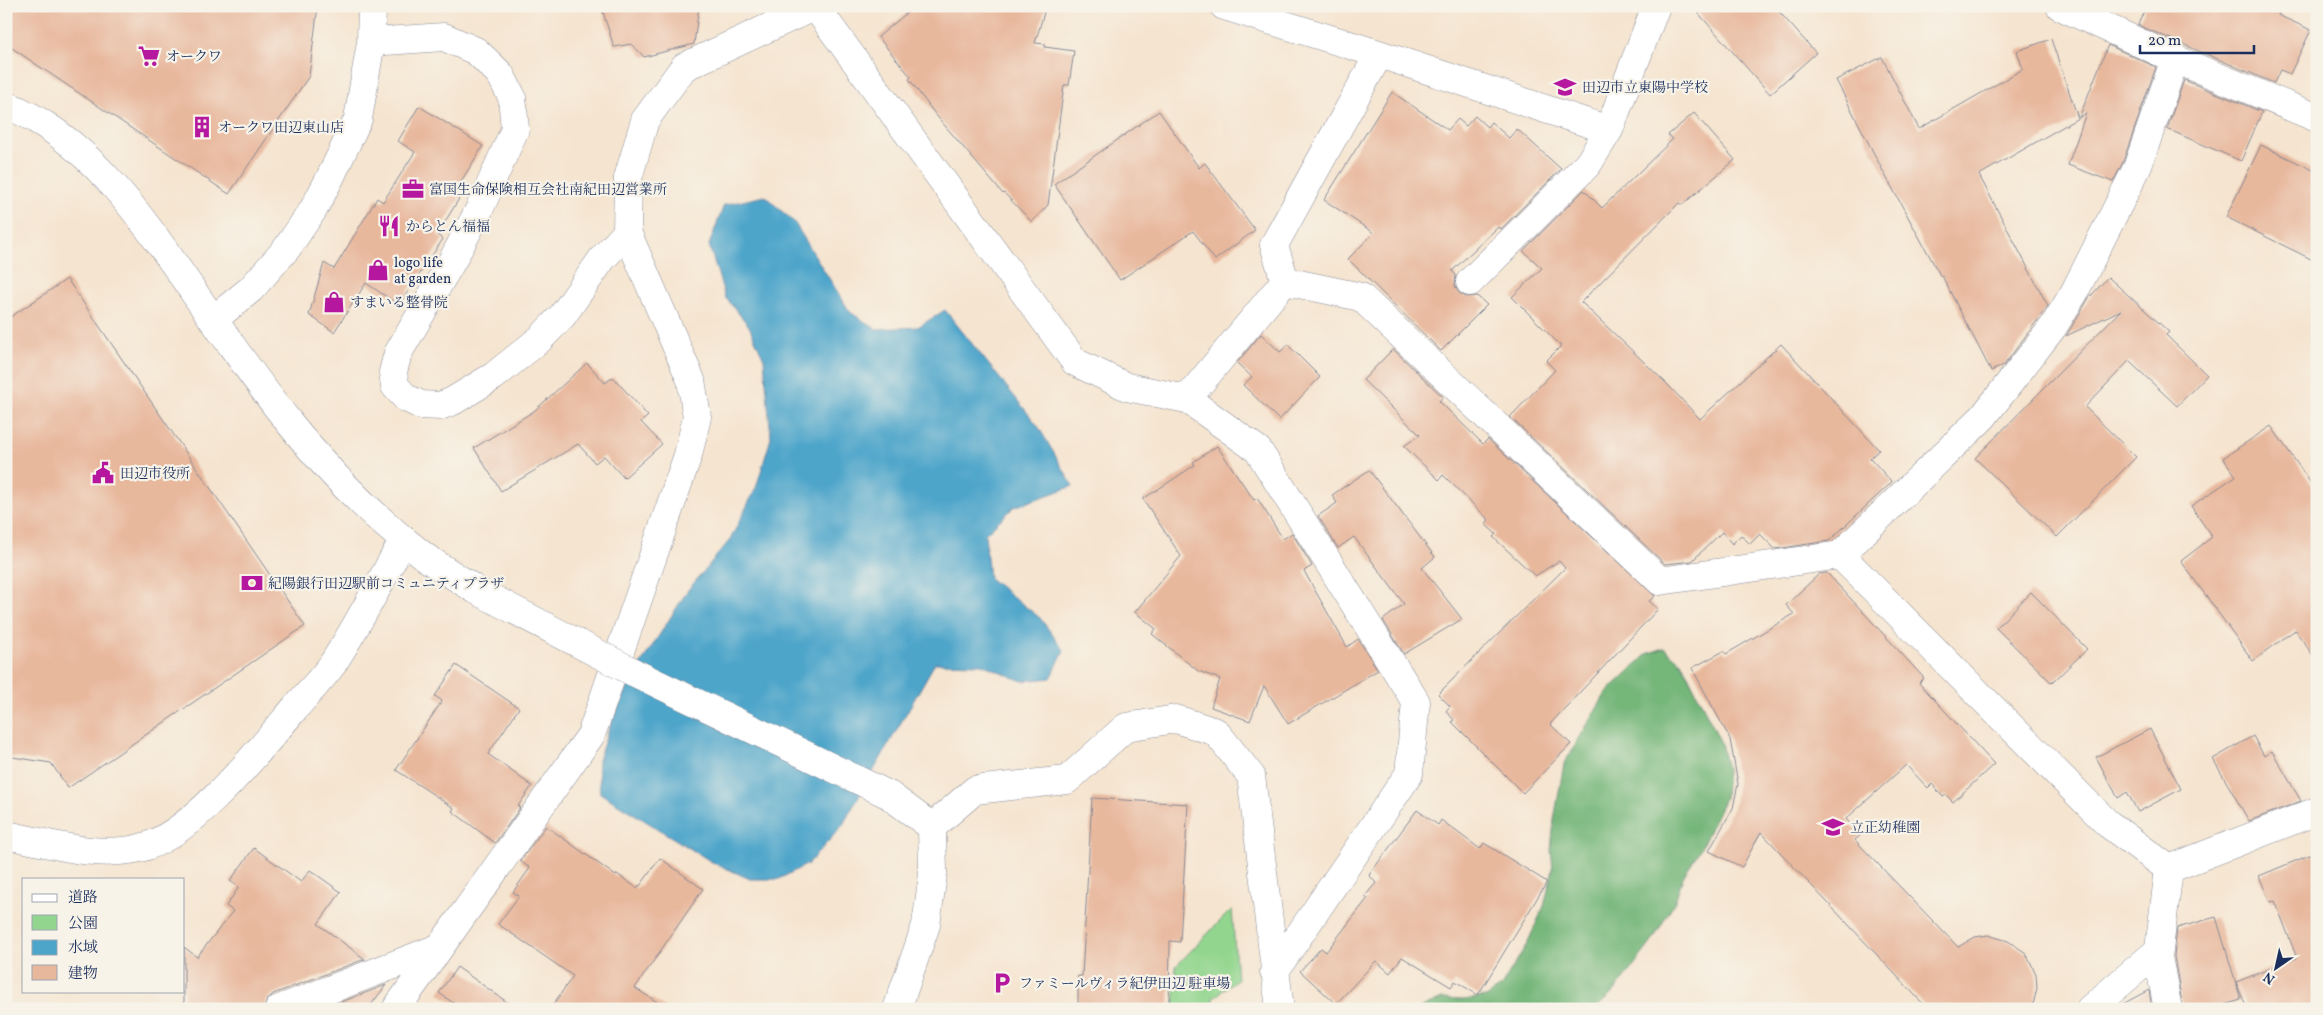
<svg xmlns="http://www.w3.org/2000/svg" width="2323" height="1015" viewBox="0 0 2323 1015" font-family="Vollkorn,'Noto Serif JP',serif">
<rect width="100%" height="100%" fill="#f7f3e8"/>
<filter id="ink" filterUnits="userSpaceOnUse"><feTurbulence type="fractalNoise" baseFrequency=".02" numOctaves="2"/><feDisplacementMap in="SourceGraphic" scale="10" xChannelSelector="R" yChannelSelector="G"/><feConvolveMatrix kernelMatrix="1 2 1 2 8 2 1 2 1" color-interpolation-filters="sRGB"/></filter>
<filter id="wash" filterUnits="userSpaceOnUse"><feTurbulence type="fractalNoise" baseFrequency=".0096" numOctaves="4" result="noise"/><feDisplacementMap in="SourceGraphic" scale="20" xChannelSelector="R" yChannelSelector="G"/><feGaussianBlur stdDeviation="1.12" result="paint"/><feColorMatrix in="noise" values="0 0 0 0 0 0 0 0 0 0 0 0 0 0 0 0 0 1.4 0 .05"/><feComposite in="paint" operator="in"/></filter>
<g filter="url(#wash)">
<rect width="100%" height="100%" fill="#f5e4cf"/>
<path fill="#92d58e" stroke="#568276" d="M1232 909 1237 980 1213 998V1009H1174L1176 966Z"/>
<path fill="#75b679" stroke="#48726c" d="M1664 648 1682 663 1721 743 1727 770 1725 798 1703 844 1683 877 1675 901 1651 943 1613 993 1595 1009H1419L1442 999 1464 1000 1486 997 1501 987 1527 944 1544 906 1553 869 1551 850 1554 820 1564 764 1606 693 1647 654Z"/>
<path fill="#4da5ca" stroke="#346a94" d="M765 196 794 222 850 312 876 329 918 327 945 310 1038 426 1073 486 1014 507 985 534 989 578 1040 618 1064 650 1051 678 1022 681 982 664 935 663 842 826 808 864 779 879H750L712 862 600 793 598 760 612 720 635 673 688 590 730 540 756 488 771 438 764 359 749 326 725 297 709 245 724 205Z"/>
<g id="blocks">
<path fill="#e8b89d" d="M6 6H318L309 76 229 194 6 44Z
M601 6H699L694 44 644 57 632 44 614 47Z
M915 6H1046L1035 43 1045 44V47L1074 51 1069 85H1064L1048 205 1032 222 1004 193 1003 194 935 114 909 79 911 77 878 37Z
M1692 6H1774L1816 53 1770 94Z
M2146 6H2282L2278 15 2311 30 2290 74 2280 70 2274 83 2138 25Z
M2051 39 2078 118 1979 175 2048 306 2004 365 1991 371 1942 276 1941 277 1884 173 1836 80 1882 57 1919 129 2023 69 2017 51Z
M2108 45 2156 67 2123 162 2113 182 2068 165 2086 113 2079 118Z
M2184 80 2262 112 2241 161 2167 129Z
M1392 92 1448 130 1458 119 1466 126 1475 116 1487 127 1491 122 1509 138 1517 129 1561 169 1501 229 1498 227 1452 271 1456 275 1455 286 1459 293 1466 297 1477 296 1487 305 1441 351 1348 259 1374 233 1324 200Z
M419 106 483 146 460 183 466 187 437 235 443 239 399 305 366 283 334 332 309 315 324 263 334 269 377 198 383 202 415 152 398 141Z
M1159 111 1199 168 1205 163 1255 230 1215 260 1193 231 1120 280 1054 184Z
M1694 113 1735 160 1682 205 1679 203 1581 302 1667 384 1700 419 1781 344 1879 450 1870 458 1892 482 1829 541 1775 549 1760 534 1750 544 1741 535 1732 544 1722 532 1692 561 1665 564 1510 417 1555 370 1546 361 1561 346 1512 297 1542 268 1523 251 1584 190 1602 208 1673 139 1668 135Z
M2261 145 2317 172V262L2226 217Z
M2108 277 2169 332 2166 335 2207 375 2177 406 2129 361 2085 407 2136 457 2057 537 1975 458 2121 310 2066 336 2089 298Z
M67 279 305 626 68 788 51 763 6 756V320Z
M1261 334 1280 352 1288 345 1320 377 1279 420 1243 385 1252 377 1237 363Z
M1393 349 1443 397 1439 401 1483 444 1488 439 1655 596 1649 601 1658 609 1550 724 1571 744 1523 793 1452 722 1454 720 1446 711 1450 706 1438 694 1565 568 1559 561 1535 576 1493 537 1496 534 1485 524 1489 520 1443 475 1439 480 1404 446 1420 435 1363 380Z
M587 363 605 383 613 377 648 416 641 422 662 444 624 478 604 456 595 463 578 444 501 491 474 448 534 411Z
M2271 426 2317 492V661L2295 630 2253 661 2181 561 2212 537 2191 506 2236 476 2223 458Z
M1217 446 1254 500 1257 498 1283 539 1292 533 1312 566 1304 571 1347 647 1358 639 1378 670 1288 724 1264 686 1250 721 1211 707 1220 679 1198 671 1152 634 1156 629 1135 612 1181 556 1143 499 1195 465 1193 462Z
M1369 470 1435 557 1422 568 1462 619 1404 654 1383 620 1404 604 1354 537 1338 548 1318 516 1337 503 1332 495Z
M1827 573 1924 678 1919 683 1994 764 1953 802 1946 795 1943 797 1932 784 1928 788 1906 765 1846 819 1861 835 1855 840 1958 947 1975 937 1988 935 2008 941 2026 953 2036 974 2037 988 2032 1009H1928L1761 832 1742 867 1709 851 1733 808 1738 784 1730 739 1692 668 1724 651 1726 654 1794 614 1786 605 1819 574Z
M2031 592 2087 649 2052 683 1996 628Z
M456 665 519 708 488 754 532 786 518 806 520 808 495 843 452 811 454 808 396 770 442 701 435 696Z
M2150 729 2181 789 2138 812 2127 792 2118 798 2096 757Z
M2253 736 2264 756 2272 751 2301 801 2249 821 2213 759Z
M1092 798 1188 804 1180 942 1170 941 1169 1009H1078V976H1082Z
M1417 810 1438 825 1441 820 1480 849 1484 843 1547 882 1478 995 1455 981 1451 987 1402 957 1390 973 1376 961 1336 1004 1300 971 1321 948 1326 952 1368 898 1365 896 1376 883 1369 875Z
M546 826 616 876 617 874 637 888 639 885 640 886 660 858 703 889 635 988 668 1009H550L573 976 498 924 519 896 513 892 530 868 520 861Z
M254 848 301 882 310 870 341 892 318 924 365 959 273 994 267 1000 264 1009H184V947L197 957 233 911 226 906 239 887 230 881Z
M2317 852V1009H2247L2236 982 2297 958 2275 901 2270 902 2259 876Z
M2216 917 2241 1000 2209 1009H2183L2174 956 2177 928Z
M457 967 517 1009H462L439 993Z
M386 985 368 1009H323Z
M2149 990 2152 1009H2114L2115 1008Z"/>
</g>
</g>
<g filter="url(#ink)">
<use href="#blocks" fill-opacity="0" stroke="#888a96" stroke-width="1"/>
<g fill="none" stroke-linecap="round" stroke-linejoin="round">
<g stroke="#888a96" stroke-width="29">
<path id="minor" d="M815 6 1075 362 1127 387 1187 399 1285 281 1274 245 1379 54
M1224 6 1379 54 1609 130 1656 6
M2060 6 2175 59 2317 118
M371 42 444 37 476 51 500 74 512 97 515 129 480 208 452 261 398 353 393 372 395 386 406 398 421 405 440 406 453 401 494 376 540 339 563 315 602 259 627 232
M1285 281 1361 297 1660 581 1840 555 1983 417 2053 327 2074 293 2137 168 2175 59
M1470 282 1588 164 1609 130
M213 320 251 289 287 248 313 210 330 178 358 119 371 42 372 6
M1187 399 1258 450 1416 702 1409 774 1274 972
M1840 555 2107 823 2169 869
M932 827 975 790 1067 780 1126 727 1176 719 1216 732 1251 776 1280 1009
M2169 869 2317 811
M279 1009 438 948
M396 1009 591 735 688 455 697 417 691 380 627 232 628 178 645 120 684 67 815 6
M2090 1009 2159 950
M2168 1009 2158 957 2169 869"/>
</g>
<g stroke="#888a96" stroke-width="29">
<path id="tertiary" d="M6 105C98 140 159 244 214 321 238 354 262 389 288 421 328 472 374 518 425 557
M889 795 932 827 933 874 926 925 897 1009
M6 835C50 843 95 859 140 848 191 837 261 748 295 708 307 694 321 680 332 665 358 625 380 582 403 541"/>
</g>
<use href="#minor" stroke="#fff" stroke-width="28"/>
<use href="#tertiary" stroke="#fff" stroke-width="28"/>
<g stroke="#888a96" stroke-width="29" stroke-linecap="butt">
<path id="tertiary-bridge" d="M425 557 476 590 635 673 889 795"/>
</g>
<use href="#tertiary-bridge" stroke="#fff" stroke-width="28"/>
</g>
</g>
<defs>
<g id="supermarket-bare" transform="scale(1.725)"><path d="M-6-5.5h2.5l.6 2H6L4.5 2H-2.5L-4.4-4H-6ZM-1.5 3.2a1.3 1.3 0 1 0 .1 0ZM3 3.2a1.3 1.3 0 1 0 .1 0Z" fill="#b5179e" stroke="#f7f3e8" stroke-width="2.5" paint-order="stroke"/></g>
<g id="school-bare" transform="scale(1.725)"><path d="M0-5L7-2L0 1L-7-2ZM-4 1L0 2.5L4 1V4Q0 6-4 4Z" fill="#b5179e" stroke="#f7f3e8" stroke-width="2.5" paint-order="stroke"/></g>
<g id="building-bare" transform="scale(1.725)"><path d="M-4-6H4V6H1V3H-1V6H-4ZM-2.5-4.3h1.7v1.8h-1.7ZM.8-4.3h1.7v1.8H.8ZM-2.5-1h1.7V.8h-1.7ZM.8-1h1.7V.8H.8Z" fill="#b5179e" stroke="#f7f3e8" stroke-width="2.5" paint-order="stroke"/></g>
<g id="office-bare" transform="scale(1.725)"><path d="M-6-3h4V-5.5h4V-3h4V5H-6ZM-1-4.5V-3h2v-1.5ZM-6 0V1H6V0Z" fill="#b5179e" stroke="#f7f3e8" stroke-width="2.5" paint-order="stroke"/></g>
<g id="restaurant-bare" transform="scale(1.725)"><path d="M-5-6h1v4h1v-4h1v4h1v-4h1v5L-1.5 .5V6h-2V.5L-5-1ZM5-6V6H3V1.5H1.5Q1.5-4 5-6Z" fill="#b5179e" stroke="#f7f3e8" stroke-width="2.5" paint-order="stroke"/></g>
<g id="shop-bare" transform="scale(1.725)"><path d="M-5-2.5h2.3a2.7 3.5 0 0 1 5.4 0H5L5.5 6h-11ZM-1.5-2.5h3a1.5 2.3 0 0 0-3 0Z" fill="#b5179e" stroke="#f7f3e8" stroke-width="2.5" paint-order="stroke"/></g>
<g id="civic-bare" transform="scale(1.725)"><path d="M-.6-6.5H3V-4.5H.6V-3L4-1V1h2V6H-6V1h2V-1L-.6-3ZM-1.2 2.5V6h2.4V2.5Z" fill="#b5179e" stroke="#f7f3e8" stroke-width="2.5" paint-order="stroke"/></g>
<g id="bank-bare" transform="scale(1.725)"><path d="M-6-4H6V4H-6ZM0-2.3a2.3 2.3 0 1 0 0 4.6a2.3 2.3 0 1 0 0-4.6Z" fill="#b5179e" stroke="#f7f3e8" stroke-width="2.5" paint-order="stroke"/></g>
<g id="parking-bare" transform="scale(1.725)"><path d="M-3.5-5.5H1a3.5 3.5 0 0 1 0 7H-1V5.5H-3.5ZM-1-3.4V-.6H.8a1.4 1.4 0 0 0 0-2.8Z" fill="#b5179e" stroke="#f7f3e8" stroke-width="2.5" paint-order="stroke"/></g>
</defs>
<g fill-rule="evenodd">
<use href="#supermarket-bare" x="149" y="56"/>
<use href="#school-bare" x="1565" y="87"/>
<use href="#building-bare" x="202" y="127"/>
<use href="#office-bare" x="413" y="189"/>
<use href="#restaurant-bare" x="389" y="226"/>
<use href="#shop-bare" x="378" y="270"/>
<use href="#shop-bare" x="334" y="302"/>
<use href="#civic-bare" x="103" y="473"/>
<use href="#bank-bare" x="252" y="583"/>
<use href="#school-bare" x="1833" y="827"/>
<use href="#parking-bare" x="1002" y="983"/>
</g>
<g text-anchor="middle" stroke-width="4.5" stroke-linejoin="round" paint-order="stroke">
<g font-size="14" fill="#1b2f5e" stroke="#f7f3e8" text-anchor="start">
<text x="166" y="61">オークワ</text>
<text x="1582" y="92">田辺市立東陽中学校</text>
<text x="218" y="132">オークワ田辺東山店</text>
<text x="429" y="194">富国生命保険相互会社南紀田辺営業所</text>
<text x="406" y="231">からとん福福</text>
<text x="394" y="267">logo life<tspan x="394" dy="16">at garden</tspan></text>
<text x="350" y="307">すまいる整骨院</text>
<text x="120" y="478">田辺市役所</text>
<text x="268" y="588">紀陽銀行田辺駅前コミュニティプラザ</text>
<text x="1850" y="832">立正幼稚園</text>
<text x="1019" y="988">ファミールヴィラ紀伊田辺 駐車場</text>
</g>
</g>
<rect width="2323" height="1015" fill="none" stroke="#f7f3e8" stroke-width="25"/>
<rect x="22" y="878" width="162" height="115" fill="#f7f3e8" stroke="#9fa5b1"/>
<rect x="32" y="894" width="25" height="8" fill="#ffffff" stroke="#9fa5b1"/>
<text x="68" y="902" font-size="15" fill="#1b2f5e">道路</text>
<rect x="32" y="915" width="25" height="15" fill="#92d58e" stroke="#9fa5b1"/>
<text x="68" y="928" font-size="15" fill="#1b2f5e">公園</text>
<rect x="32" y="940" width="25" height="15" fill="#4da5ca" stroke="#9fa5b1"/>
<text x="68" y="952" font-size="15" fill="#1b2f5e">水域</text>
<rect x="32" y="965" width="25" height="15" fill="#e8b89d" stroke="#9fa5b1"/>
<text x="68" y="978" font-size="15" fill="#1b2f5e">建物</text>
<g transform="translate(2276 968) rotate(214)" stroke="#f7f3e8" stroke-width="4" paint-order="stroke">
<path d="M0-4L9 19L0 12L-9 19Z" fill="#1b2f5e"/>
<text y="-8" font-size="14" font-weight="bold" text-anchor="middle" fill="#1b2f5e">N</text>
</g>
<path d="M2140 45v8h114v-8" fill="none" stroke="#1b2f5e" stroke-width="2.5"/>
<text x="2148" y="45" font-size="15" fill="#1b2f5e" stroke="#f7f3e8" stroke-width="4" paint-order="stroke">20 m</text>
</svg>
